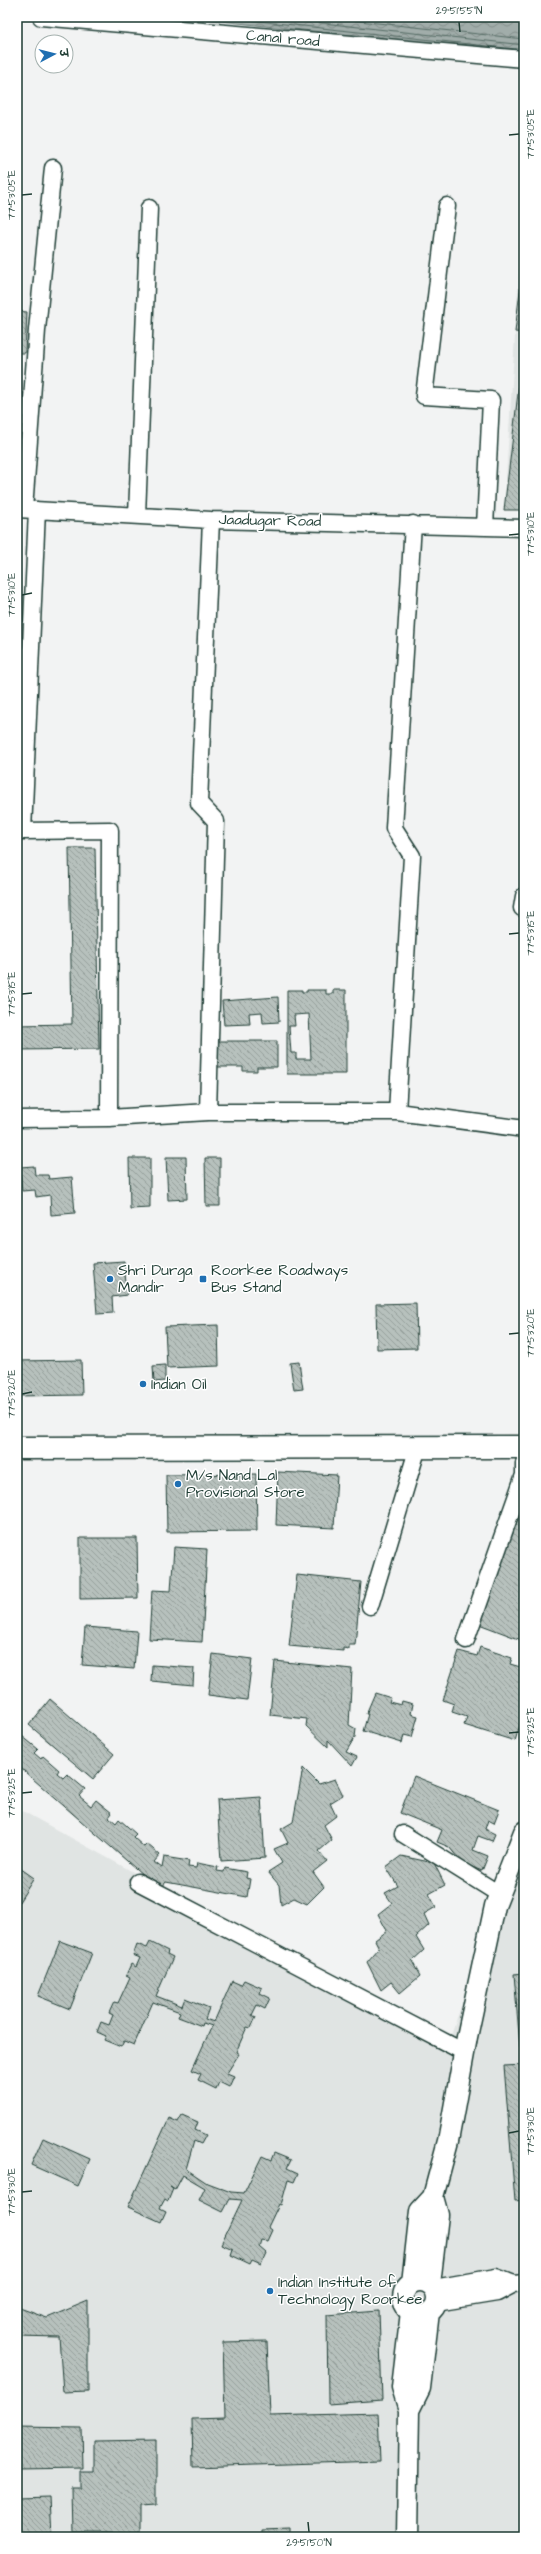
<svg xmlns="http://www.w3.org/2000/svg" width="541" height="2554" viewBox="0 0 541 2554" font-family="'Architects Daughter','Playpen Sans Deva',sans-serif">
<defs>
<pattern id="water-waves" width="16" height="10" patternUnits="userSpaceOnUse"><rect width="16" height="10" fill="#a1adaa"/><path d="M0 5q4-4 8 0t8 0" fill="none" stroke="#838e8b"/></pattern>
<pattern id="building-back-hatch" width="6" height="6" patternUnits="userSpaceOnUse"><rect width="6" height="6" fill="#b7c1bd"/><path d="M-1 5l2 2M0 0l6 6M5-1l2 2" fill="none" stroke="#949e9a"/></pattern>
</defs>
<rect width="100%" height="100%" fill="#f2f3f3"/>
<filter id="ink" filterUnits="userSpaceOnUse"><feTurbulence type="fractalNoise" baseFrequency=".025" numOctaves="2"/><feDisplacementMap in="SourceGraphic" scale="8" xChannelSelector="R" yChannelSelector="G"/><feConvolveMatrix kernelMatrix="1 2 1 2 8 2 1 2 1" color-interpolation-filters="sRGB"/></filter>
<g filter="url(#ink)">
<path fill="#e0e4e3" d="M522 226H524V510H504Z
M17 1808 447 2045 524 1837V2537H17Z"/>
<path fill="url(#water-waves)" stroke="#6d807b" d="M183 17H524V54Z"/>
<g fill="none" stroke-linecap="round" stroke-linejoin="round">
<path stroke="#536a63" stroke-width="1" d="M220 17 524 50
M267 17 524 45
M323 17 524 39"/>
</g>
<path fill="url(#building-back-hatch)" stroke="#1f3d34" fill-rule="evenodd" d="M524 257V333L515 332Z
M17 311 27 312 25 353H17Z
M524 343V510H504Z
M69 848H95L99 1049 17 1050V1025L72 1024Z
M287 990H302V992H307V990H326V994H333V990H346V1074H287ZM309 1014 311 1059H296V1053H291L289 1026H295L294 1015Z
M278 997 279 1022 263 1023 262 1012 249 1013 250 1024 224 1025 222 1001Z
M216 1041H277V1067H257V1071H243V1067H216Z
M166 1157H186L187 1199 168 1200Z
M129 1158H150V1208L130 1209Z
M205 1158H220V1206H206Z
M34 1166 35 1175H48L49 1179 72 1177 75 1213 51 1215 50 1195 36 1197 35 1190 22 1191 20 1167Z
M124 1261 127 1295 112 1297 113 1313 97 1314 93 1263Z
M416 1303 417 1348 377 1349 376 1304Z
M218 1325 219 1366 167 1368 165 1327Z
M81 1360 82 1395 17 1396V1361Z
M299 1362 303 1389 294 1390 290 1363Z
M165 1365V1381L154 1382 153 1366Z
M278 1472 337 1475 334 1528 276 1525Z
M256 1474 257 1531 167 1532 166 1475Z
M524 1499V1641L479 1624Z
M80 1538H137L138 1598 80 1599Z
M174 1547 207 1549 202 1642 149 1639 152 1590 171 1591Z
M297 1575 361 1582 355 1645H349V1649L343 1648V1651L289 1646Z
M85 1627 137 1631 134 1669 82 1665Z
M480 1647 512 1658 510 1664 524 1668V1722L521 1721 515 1741 464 1725 467 1717 452 1712 454 1704 443 1700 459 1651 477 1656Z
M213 1654 252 1659 247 1700 208 1695Z
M275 1661 352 1669 349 1725 356 1729 355 1737 346 1752 357 1757 352 1766 328 1740V1747L306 1726 307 1719 270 1715Z
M152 1665 194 1668 193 1685 151 1681Z
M375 1693 391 1698 389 1702 401 1705 402 1701 413 1704 411 1714 418 1716 412 1737 404 1735 402 1743 363 1731 368 1714H366Z
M50 1699 114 1754 93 1779 29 1725Z
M22 1736 38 1749 34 1753 41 1759 43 1756 59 1770 57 1773 63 1778 67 1774 85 1789 79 1796 91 1806 96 1800 112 1813 109 1817 116 1823 119 1819 136 1834 133 1837 144 1847 147 1844 160 1855 154 1862 162 1868 164 1857 189 1861 188 1867 196 1868 197 1863 218 1867 217 1871 224 1872 225 1868 247 1872 246 1878 250 1879 247 1897 166 1882 162 1887 143 1875 17 1765V1737L19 1739Z
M303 1768 319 1784 335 1779 343 1795 330 1803 336 1816 324 1825 332 1840 319 1851 327 1861 313 1872 324 1887 307 1904 294 1898 281 1905 279 1885 268 1872 282 1863 274 1849 288 1843 281 1829 293 1822Z
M414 1776 499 1810 494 1823 488 1820 485 1829 495 1834 492 1841 478 1836 473 1850 488 1856 482 1871 462 1863 449 1847 437 1842 442 1830 400 1813Z
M261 1797 265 1858 221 1861 217 1800Z
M401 1856 434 1863 445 1885 429 1894 436 1907 424 1914 429 1925 416 1937 424 1950 412 1961 420 1976 400 1993 391 1982 381 1990 367 1962 379 1948 375 1940 387 1931 378 1914 392 1903 385 1893 398 1886 386 1867Z
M17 1866 34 1878 19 1902 17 1900Z
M60 1941 92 1953 70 2009 38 1996Z
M150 1942 168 1951 167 1954 173 1957 156 1996 182 2006 185 1998 209 2008 205 2019 214 2022 232 1981 241 1985 244 1980 262 1988 260 1993 270 1998 265 2009 257 2005 252 2015 256 2017 251 2028 247 2027 236 2052 239 2054 227 2073 234 2076 229 2087 219 2082 216 2089 198 2080 201 2074 192 2070 212 2026 203 2023 202 2026 178 2017 180 2012 153 2002 134 2045 124 2041 121 2047 104 2040 106 2036 97 2032 101 2022 109 2025 113 2015 109 2013 114 2002 118 2003 130 1977 126 1975 131 1964 136 1967 140 1958 133 1955 137 1944 147 1948Z
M524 1973V2047L520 2048 514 1974Z
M524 2065V2200L515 2201 504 2066Z
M182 2115 198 2122 195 2130 206 2135 201 2144 194 2141 186 2169 207 2183 231 2192 244 2193 262 2156 271 2160 274 2153 291 2160 287 2168 298 2173 294 2182 288 2180 281 2205 279 2204 268 2227 272 2230 267 2241 261 2240 259 2247 266 2253 261 2264 252 2260 250 2264 231 2255 233 2249 221 2244 242 2200 230 2199 223 2212 199 2200 205 2188 183 2175 175 2190 170 2187 173 2189 168 2201 165 2199 160 2208 166 2211 161 2222 128 2207 169 2118 178 2122Z
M43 2138 90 2159 78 2186 31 2165Z
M88 2301V2391L63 2392 59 2337 17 2336V2307L47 2318Z
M379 2311 382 2400 328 2404 327 2315Z
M267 2341 270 2416 378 2413 380 2461 193 2467 192 2419 225 2418 223 2342Z
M17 2427 82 2428 83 2468 19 2469Z
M156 2440V2505L141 2506V2532H72L71 2488H80V2471H94V2441Z
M50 2497 52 2537H17V2498Z
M289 2528V2537H262V2529Z"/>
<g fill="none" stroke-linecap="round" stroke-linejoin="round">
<g stroke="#1f3d34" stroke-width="19">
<path id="minor" d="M41 17 524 59
M447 206 424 396 491 400 485 527
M17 509 211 520 524 528
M24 509 37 330 53 168
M37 510 23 831 110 830 109 1118
M137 515 149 208
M522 908 524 896
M208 1112 216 821 199 803 211 520
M397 1112 412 856 394 828 413 524
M17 1119 109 1118 208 1112H397L524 1129
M370 1606 418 1447
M466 1640 524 1475V1463
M403 1834 499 1894
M138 1882 464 2052
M434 2288 496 2277 514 2284
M436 2303 497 2293 514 2284 524 2283"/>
</g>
<g stroke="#1f3d34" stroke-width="23">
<path id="tertiary" d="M403 2298a17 17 0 1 1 34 0a17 17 0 1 1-34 0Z
M412 2283 420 2211 433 2197 448 2141 467 2037 495 1906 524 1832
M430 2284 438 2215 433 2197
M409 2410 420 2388 429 2312
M407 2537 409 2410 402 2387 411 2312"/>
</g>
<g stroke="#1f3d34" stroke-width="25">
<path id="secondary" d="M17 1448 524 1447"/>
</g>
<use href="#minor" stroke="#fff" stroke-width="16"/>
<use href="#tertiary" stroke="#fff" stroke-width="20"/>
<use href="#secondary" stroke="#fff" stroke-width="22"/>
</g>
</g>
<path fill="none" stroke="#1f3d34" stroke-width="1.5" d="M459 22 460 32M509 135 519 134M22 195 32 194M509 535 519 534M22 595 32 593M509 934 519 933M22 994 32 993M509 1334 519 1333M22 1394 32 1392M509 1733 519 1732M22 1793 32 1792M509 2133 519 2131M22 2192 32 2191M308 2522 309 2532"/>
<g fill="#1f6fb2" stroke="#fff" stroke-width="1.5">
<circle cx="110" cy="1279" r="4"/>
<rect x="199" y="1275" width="8" height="8" rx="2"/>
<circle cx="143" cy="1384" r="4"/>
<circle cx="178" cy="1484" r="4"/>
<circle cx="270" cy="2291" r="4"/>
</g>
<g text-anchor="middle" stroke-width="3" stroke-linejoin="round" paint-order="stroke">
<g font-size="15" fill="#1f3d34" stroke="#fff">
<text transform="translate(283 38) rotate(5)" y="5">Canal road</text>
<text transform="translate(270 520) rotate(1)" y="5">Jaadugar Road</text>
</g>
<g font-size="15" fill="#1f3d34" stroke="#fff" text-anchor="start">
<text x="118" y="1275">Shri Durga<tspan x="118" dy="17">Mandir</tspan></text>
<text x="211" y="1275">Roorkee Roadways<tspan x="211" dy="17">Bus Stand</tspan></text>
<text x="151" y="1389">Indian Oil</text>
<text x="186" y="1480">M/s Nand Lal<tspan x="186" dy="17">Provisional Store</tspan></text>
<text x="278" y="2287">Indian Institute of<tspan x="278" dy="17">Technology Roorkee</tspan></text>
</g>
</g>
<rect width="541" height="2554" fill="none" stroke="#fff" stroke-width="44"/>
<g transform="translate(54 54) rotate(83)"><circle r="19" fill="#ffffff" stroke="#a5b1ae"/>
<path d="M0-3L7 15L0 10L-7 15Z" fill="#1f6fb2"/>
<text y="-6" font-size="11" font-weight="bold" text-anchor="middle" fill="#1f3d34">उ</text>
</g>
<rect x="22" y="22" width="497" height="2510" fill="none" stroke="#1f3d34" stroke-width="1.5"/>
<g font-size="10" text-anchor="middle" fill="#1f3d34">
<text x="459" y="14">29°51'55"N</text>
<text transform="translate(530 134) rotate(-90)" y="4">77°53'05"E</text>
<text transform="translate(11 195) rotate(-90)" y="4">77°53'05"E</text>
<text transform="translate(530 534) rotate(-90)" y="4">77°53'10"E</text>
<text transform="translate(11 595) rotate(-90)" y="4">77°53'10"E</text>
<text transform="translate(530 933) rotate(-90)" y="4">77°53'15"E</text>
<text transform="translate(11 994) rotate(-90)" y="4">77°53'15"E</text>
<text transform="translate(530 1333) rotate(-90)" y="4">77°53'20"E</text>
<text transform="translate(11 1394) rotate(-90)" y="4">77°53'20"E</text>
<text transform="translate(530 1732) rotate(-90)" y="4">77°53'25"E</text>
<text transform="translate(11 1793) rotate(-90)" y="4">77°53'25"E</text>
<text transform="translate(530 2131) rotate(-90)" y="4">77°53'30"E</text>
<text transform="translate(11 2192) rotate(-90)" y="4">77°53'30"E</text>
<text x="309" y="2546">29°51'50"N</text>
</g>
</svg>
